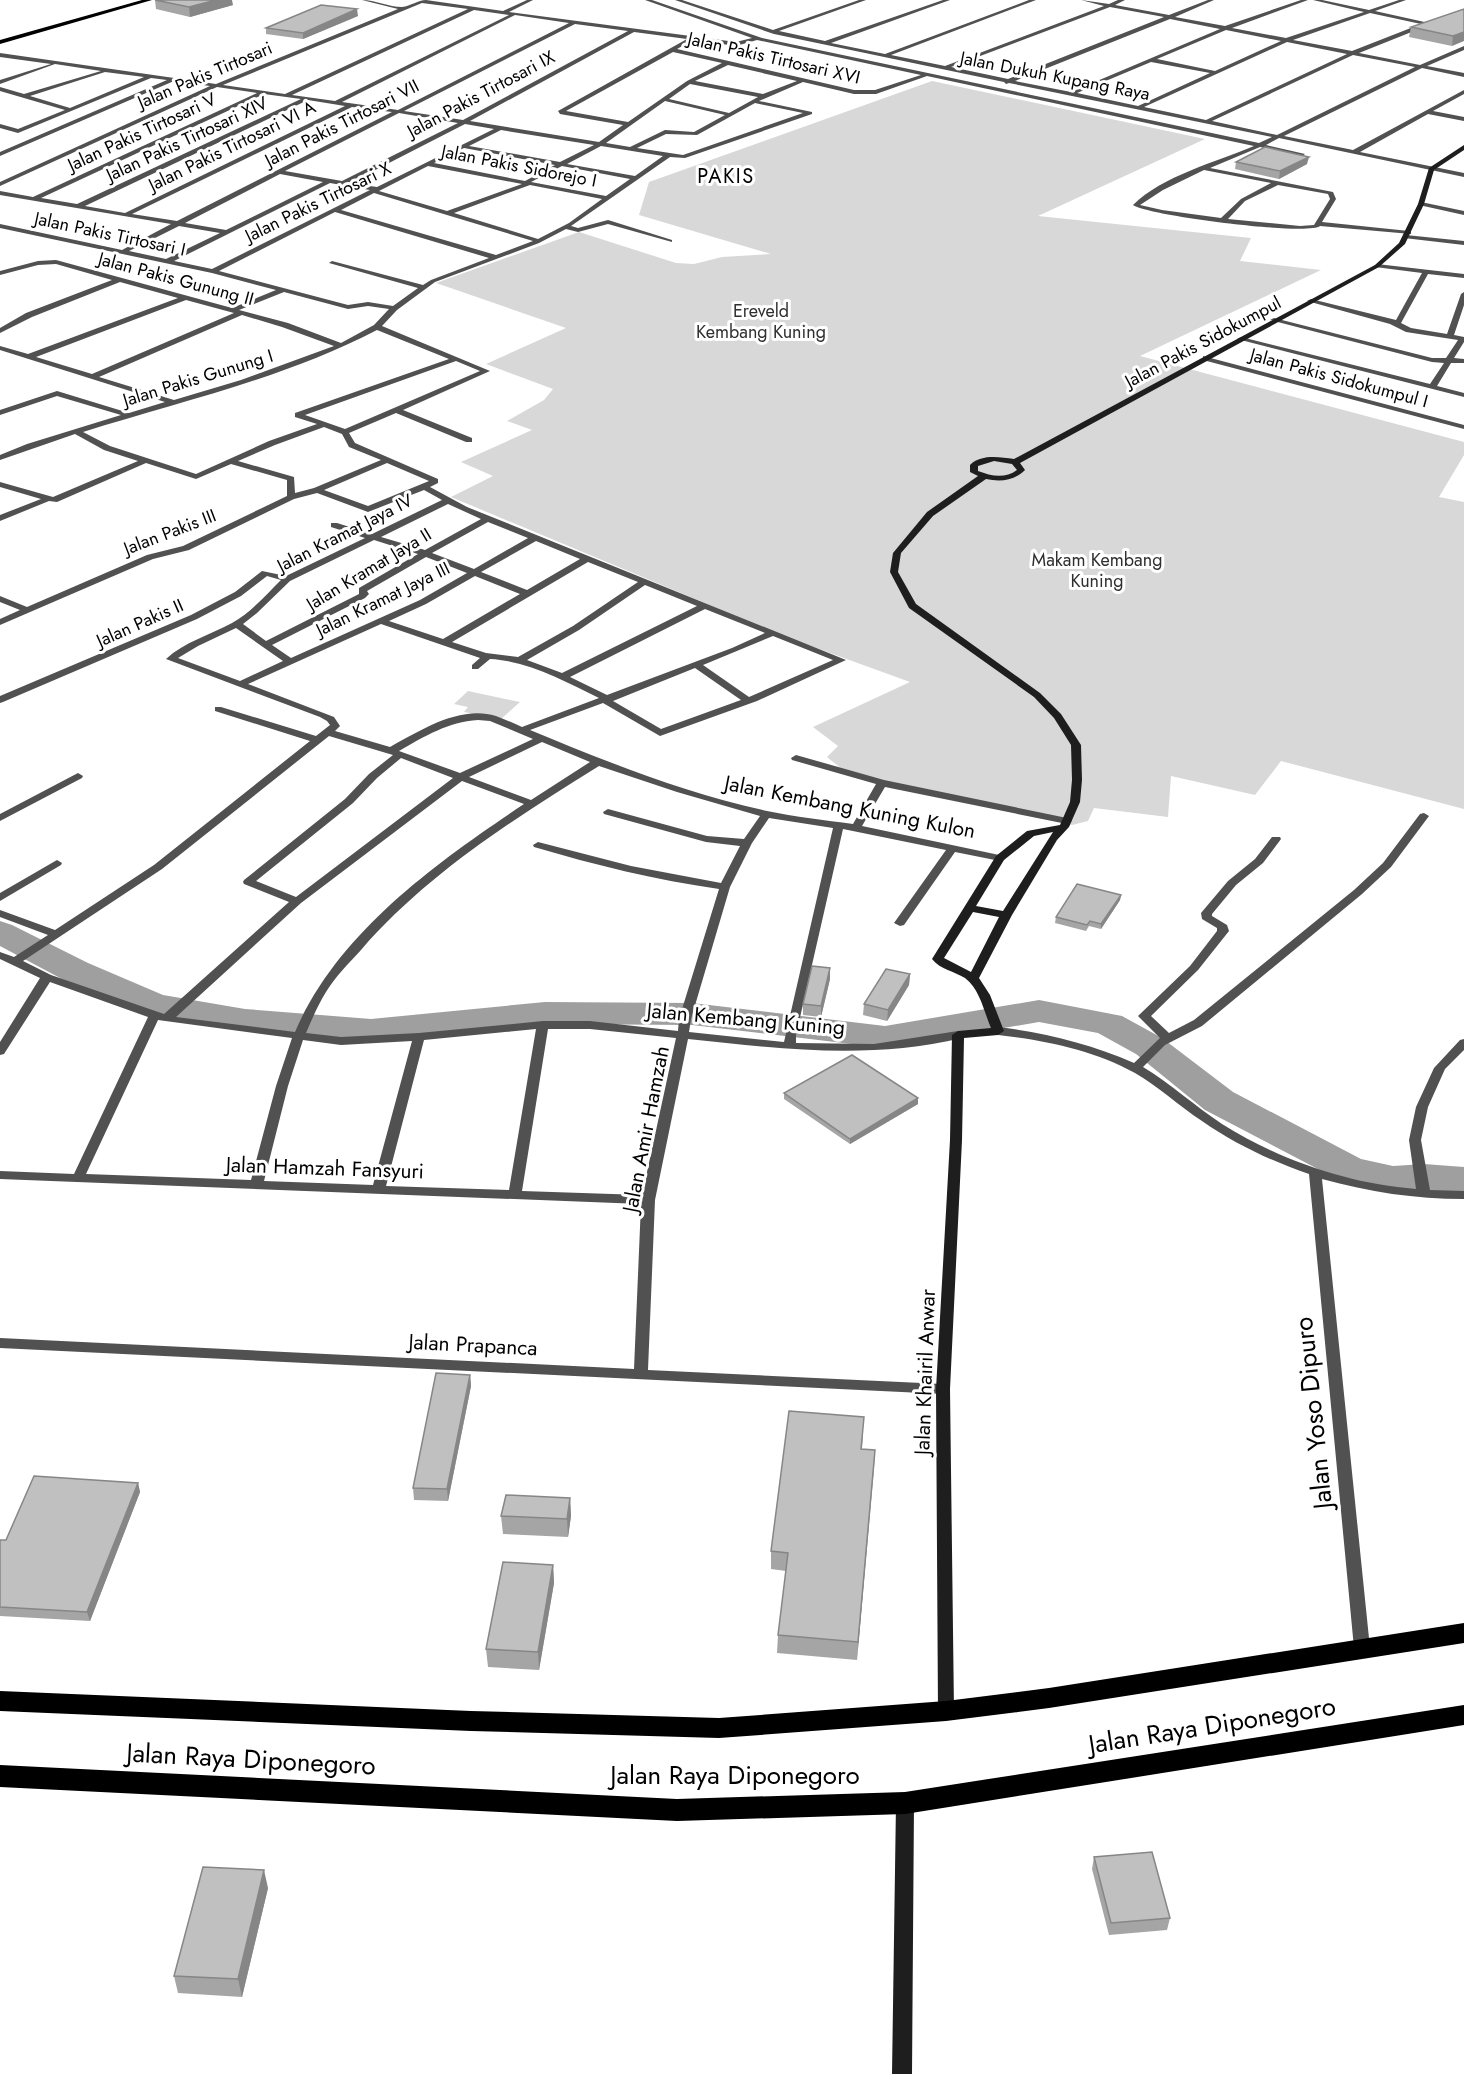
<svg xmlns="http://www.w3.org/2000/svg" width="1464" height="2074" viewBox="0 0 1464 2074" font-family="Jost,sans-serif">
<rect width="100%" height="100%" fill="#fff"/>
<path fill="#d8d8d8" d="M932 81 1205 139 1038 216 1251 238 1240 261 1321 270 1140 356 1464 442V455L1439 497 1464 502V809L1281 761 1255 795 1171 776 1168 817 1094 808 1088 821 1072 825 959 801 843 770 827 757 838 746 813 727 910 682 786 637 451 497 493 476 461 462 532 430 507 421 544 400 553 389 486 364 566 328 436 283 579 232 676 263 694 264 722 257 771 254 639 215 649 182Z
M468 691 520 702 501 719 464 712 468 707 454 704Z"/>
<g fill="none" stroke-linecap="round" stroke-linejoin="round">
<path fill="#9f9f9f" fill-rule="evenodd" d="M0 921 12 925 88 963 163 995 245 1009 371 1019 545 1002 692 1003 885 1026 1039 1000 1122 1016 1162 1038 1233 1092 1361 1159 1393 1166 1424 1164 1464 1167V1193L1424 1190 1393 1192 1335 1178 1205 1110 1136 1054 1098 1033 1039 1022 885 1048 692 1025 545 1024 371 1041 245 1031 141 1013 62 979 0 946Z"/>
<path fill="#515151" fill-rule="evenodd" d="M362 0C375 0 389 7 402 7 411 6 418 0 426 0L503 11 527 0H533L509 12 736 42 752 38 645 0H652L762 38 1259 143 1272 137 1009 83 1006 84 1004 82 774 34 675 0H682L773 30 859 0H866L779 31 825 41 943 0H950L831 43 885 54 1029 0H1036L891 55 945 66 1104 6 1081 0 1109 4 1118 0H1125L1115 5 1169 15 1208 0H1214L1175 17 1225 26 1301 0H1308L1232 28 1286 38 1364 12 1313 0H1322L1369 10 1399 0H1406L1375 11 1429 23V25L1359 53 1420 65 1464 46V50L1427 66 1464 73V77L1422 68 1284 136 1353 150 1464 90V94L1433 111 1464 117V121L1428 114 1360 152 1464 173V177L1279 138 1266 145 1305 154 1302 156 1260 147 1210 168 1333 192 1336 199 1322 222 1409 231 1411 232V234L1320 226C1308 236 1149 216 1133 205 1162 176 1216 162 1254 146L927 76 876 94H854L803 82 759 101 812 112V114L685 158 670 157 571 226 578 228 608 220 672 240V242L608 224 578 232 566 229 539 243 435 282 397 310 382 326 490 371 403 410 472 438V442H466L396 413 349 433 355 443 438 479V483L430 487 467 507 846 660 757 701 660 736 603 703 530 730C605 761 687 794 767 811 795 817 825 820 853 824L876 784 792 760 791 758 796 755 884 780 1067 818 1072 821 1067 824 885 787 862 826 1004 856 1005 858 1000 861 955 852 904 925 900 926 894 923 946 850 843 829 796 1035V1043L874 1044 958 1031 962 1032 964 1035 962 1038C869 1060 782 1049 688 1039L655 1200 648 1370 943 1384 948 1385 950 1389 948 1393 943 1394 0 1348V1338L634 1369 641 1204 0 1179V1171L74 1174 148 1017 50 982 4 1054 0 1055V1042L40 978 0 959V952L14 957 48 935 0 917V910L55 930 154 865 310 741 215 711V707H221L316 736 330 725 327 721 320 717 166 659C184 642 210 635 232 623 250 613 266 595 281 580L267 576 241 596 197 619 3 702 0 703V696L191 615 235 592 262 571 286 576 365 538 331 527V523H337L372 534 442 500 424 490 368 512 317 493 294 499 189 550 153 559 0 625V619L20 610 0 602V596L27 607 147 555 183 546 287 496V480L231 464 196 479 146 463 57 502 49 501 0 521V515L41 499 0 487V482L53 497 138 461 104 450 75 434 0 460V455L27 444 121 415 57 396 0 415V410L57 391 129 413 165 402 0 350V346L28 354 178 298 120 282 32 317 0 333V328L26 313 112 280 56 264 38 265 0 275V271L38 261 56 260 232 308 276 290 212 273 0 228V224L122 250 171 224 0 195V191L33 197 257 93 217 87 0 186V182L210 86 174 81 0 156V152L167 80 151 78 18 133 0 128V124L18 129 65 110 0 91V87L24 94 101 71 55 64 0 84V80L51 64 0 57V53L216 84 398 9ZM422 3 468 9 285 94 223 85ZM1110 7 1164 17 1008 79 951 67ZM474 10 509 15 335 101 292 95ZM1370 13 1421 24 1352 51 1293 40ZM515 15 569 23 398 110 342 102ZM1170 19 1220 29 1071 92 1015 81ZM575 24 628 31 463 120 404 111ZM1226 30 1281 41 1215 71 1157 59ZM634 32 687 39 558 111 560 114 623 125 599 142 470 121ZM693 40 736 46 757 40 921 75 875 90H854L677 49ZM1287 42 1347 54 1206 120 1144 107ZM673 52 722 63 687 81 628 122 566 111ZM1353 55 1415 67 1277 135 1212 121ZM1151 62 1210 73 1138 106 1077 93ZM728 65 797 81 763 94 695 81ZM105 72 144 77 70 108 30 96ZM690 84 758 97 729 113 669 99ZM264 94 301 99 77 204 41 198ZM308 100 345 106 125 213 85 206ZM665 101 725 115 694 132 665 130 630 147 606 143ZM755 103 803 113 683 155 637 148 666 134 697 135ZM352 107 392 112 177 221 132 214ZM399 113 458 123 342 181 285 171ZM465 124 494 129 377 187 350 183ZM501 130 594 145 560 162 469 146ZM601 146 663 156 635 176 567 164ZM464 148 555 165 525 181 434 163ZM428 166 522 184 447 211 379 191ZM562 166 630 179 606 196 531 182ZM1204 170 1271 183 1241 199 1221 218 1162 210 1140 205 1163 190ZM280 174 323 182 226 230 185 223ZM330 183 370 190 212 269 174 261ZM530 185 602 199 569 223 538 239 454 213ZM1278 185 1328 194 1330 199 1314 225 1300 226 1228 219 1245 201ZM374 193 533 241 496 255 341 210ZM335 212 489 258 431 280 423 285 332 261 329 263 418 288 393 306 368 302 348 305 219 271ZM179 226 220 233 166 259 129 251ZM284 292 348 309 368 306 389 309 374 325 341 343 288 323 239 310ZM186 300 234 313 92 374 36 357ZM242 315 282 327 334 346 241 380 174 400 99 377ZM377 330 449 359 295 413V417L317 424 269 441 196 474 110 446 83 432C182 401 285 378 377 330ZM456 361 480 371 345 429 305 415ZM324 427 342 434 349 447 381 460 314 488 295 493 294 477 238 461 275 445ZM387 463 429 481 368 506 324 490ZM448 504 481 519 425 550 381 537ZM488 522 528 538 474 569 432 553ZM374 540 418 554 359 588V594L266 641 243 624 257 613 290 581ZM536 541 580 559 527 590 481 572ZM426 557 467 573 420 600 291 658 272 645 365 598 369 594 367 591ZM588 562 638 582 573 626 518 657 486 653 452 642ZM475 576 520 594 443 639 389 621 426 604ZM645 585 697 606 562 673 527 660 579 630ZM705 609 765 633 732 648 607 695 570 677ZM381 624 480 658 472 665V669H478L490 659C529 661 564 681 599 698L522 727C513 723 504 719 496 716 459 705 420 731 390 747L335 731 340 726 334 717 248 684ZM236 628 283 661 240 681 178 658 198 646ZM773 636 833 660 749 697 703 665ZM695 668 741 700 661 729 613 701ZM478 720 490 721 533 739 460 773 399 751C425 736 448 722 478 720ZM329 736 393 755 369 774 345 799 244 880 243 882 244 884 289 902 164 1014 51 975 23 961 162 869ZM542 742 590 762 531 800 469 777ZM401 758 453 778 296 897 256 881 353 803 377 778ZM599 766 677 792 760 816 744 839 707 836 608 809 603 812 604 814 706 842 740 846 721 883 631 866 538 842 533 845 534 847C595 865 656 880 719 889L679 1019 678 1031 590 1021H543L419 1033 341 1037 306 1033C312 1019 318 1005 326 992 335 977 349 963 361 950 428 873 514 819 599 766ZM462 781 524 804C437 862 337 933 295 1032L176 1017 301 903ZM769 818 833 828 784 1042 689 1032 691 1019 730 887 752 843ZM158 1020 292 1038 276 1086 251 1180 86 1174ZM536 1029 509 1190 386 1186 424 1040ZM548 1029H590L676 1038 642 1195 522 1191ZM303 1040 341 1045 412 1041 373 1185 264 1181 288 1086Z
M1421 202 1464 211V215L1419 205 1418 204Z
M1406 235 1464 241V245L1404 238V236Z
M1377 264 1464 274V278L1428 274 1401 323 1411 328 1447 334 1461 294 1464 292V305L1454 335 1464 337V342L1454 358 1464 359V363H1451L1437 386 1464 393V397L1237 339 1241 337 1430 384 1444 363 1432 362 1270 320 1274 318 1432 358H1446L1458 340 1406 332 1390 324 1307 301 1311 299 1396 320 1422 273 1375 267 1374 266Z
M1203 356 1464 425V429L1203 360Z
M78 773 83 776 82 778 0 821V814Z
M1424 813 1429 816 1391 867 1362 894 1202 1026 1165 1045 1143 1067C1171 1084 1195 1106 1222 1124 1279 1160 1349 1184 1416 1189L1409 1140 1416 1107 1434 1068 1460 1040 1464 1039V1050L1445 1069 1428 1107 1421 1140 1430 1190 1464 1191V1199C1415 1199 1369 1192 1322 1179L1370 1648 1368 1653 1362 1655 1356 1653 1354 1648 1309 1174C1271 1161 1235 1144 1202 1121 1179 1106 1158 1086 1135 1073 1094 1050 1044 1040 998 1035L992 1031 998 1027C1045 1033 1091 1044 1134 1063L1160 1038 1138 1016 1190 966 1217 931V928L1202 919 1201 913 1228 881 1255 859 1272 837H1280L1281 839 1263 863 1236 885 1212 914V916L1227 925 1229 931 1198 970 1151 1016 1169 1033 1194 1020 1354 890 1383 863 1420 814Z
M57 860 62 863 61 865 0 901V893Z"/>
<path fill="#1e1e1e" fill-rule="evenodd" d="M1464 145V150L1434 170 1424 204 1405 244 1379 267 1020 463 1025 470C1014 481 1000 482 986 479L933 516 901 553 898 572 916 604 1040 693 1061 714 1081 745 1082 780 1080 802 1069 827 1057 840 1012 915 979 978 990 995 1004 1031 998 1035 964 1038 962 1140 950 1389 954 1711 952 1716 946 1718 940 1716 938 1711 936 1389 950 1140 952 1035 958 1031 991 1028C984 1012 980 989 965 978 954 971 941 970 932 959L996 856 1027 831 1060 825 1070 802 1072 780 1071 745 1054 718 1034 697 909 608 890 572 893 553 927 512 978 476 970 472V465C981 454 999 457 1014 459L1375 265 1399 243 1418 204 1429 168ZM994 461 1012 464 1017 470C1005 479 991 476 978 471V466ZM1053 832 1003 911 976 906 1004 860 1034 836ZM973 912 999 917 971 972 944 958Z
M905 1796 911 1798 914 1803 912 2074H892L896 1803 899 1798Z"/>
<path fill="#000" fill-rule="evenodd" d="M142 0H152L0 44V40Z"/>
<path fill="#000" fill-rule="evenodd" d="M1464 1623V1643L1049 1708 946 1721 719 1738 471 1731 0 1711V1691L471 1711 719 1718 946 1701 1049 1688Z
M1464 1705V1725L905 1814 677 1821 0 1787V1765L677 1799 905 1792Z"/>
</g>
<path fill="#a5a5a5" d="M155 0 233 5 190 17 156 9Z
M1464 9 1452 46 1409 37 1411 27Z
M358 16 303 39 266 34V28Z
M1236 162 1307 164 1279 179 1235 169Z
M1121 895 1120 900 1101 929 1089 926 1086 931 1055 923 1056 917Z
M910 974 909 985 887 1021 863 1015 864 1004Z
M830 979 821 1017 803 1015V1004Z
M784 1093 918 1104 850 1144 784 1099Z
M470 1375 471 1386 448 1501 414 1500 413 1488Z
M863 1435 862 1449 875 1450 857 1660 777 1653 778 1635 786 1571 771 1569V1551Z
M138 1483 140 1492 90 1621 0 1616V1540H6Z
M570 1498 571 1516 568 1537 503 1534 501 1516Z
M553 1565 554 1583 539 1670 488 1667 486 1649Z
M1094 1857 1170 1918 1167 1930 1109 1935 1092 1869Z
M268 1888 242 1997 178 1993 174 1976Z"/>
<path fill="#868686" d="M216 0H232L233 5 190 17 189 7Z
M357 9 358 16 303 39V33Z
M1464 32V41L1452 46 1453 36Z
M1309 157 1307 164 1279 179 1280 171Z
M1121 895 1120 900 1101 929V924Z
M830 968V979L821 1017V1006Z
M910 974 909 985 887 1021 888 1010Z
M918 1098V1104L850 1144V1139Z
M470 1375 471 1386 448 1501 447 1489Z
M875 1450 874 1468 857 1660 858 1642Z
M138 1483 140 1492 90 1621 87 1612Z
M570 1498 571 1516 568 1537 567 1519Z
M553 1565 554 1583 539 1670 538 1652Z
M264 1870 268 1888 242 1997 238 1979Z"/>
<path fill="#c0c0c0" stroke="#868686" stroke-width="1.5" d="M155 0H216L189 7Z
M321 5 357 9 303 33 266 28Z
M1464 9V32L1453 36 1411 27Z
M1265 147 1309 157 1280 171 1236 162Z
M1077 884 1121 895 1101 924 1090 921 1087 925 1056 917Z
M812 966 830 968 821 1006 803 1004Z
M886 969 910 974 888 1010 864 1004Z
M852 1055 918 1098 850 1139 784 1093Z
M436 1373 470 1375 447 1489 413 1488Z
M789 1411 864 1417 861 1449 875 1450 858 1642 778 1635 788 1553 771 1551Z
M34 1476 138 1483 87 1612 0 1607V1540H6Z
M506 1495 570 1498 567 1519 501 1516Z
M503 1562 553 1565 538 1652 486 1649Z
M1152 1852 1170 1918 1111 1923 1094 1857Z
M203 1867 264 1870 238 1979 174 1976Z"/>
<g text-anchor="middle" stroke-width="6" stroke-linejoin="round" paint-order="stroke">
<g font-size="18" fill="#000" stroke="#fff">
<text transform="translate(774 58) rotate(13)" y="6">Jalan Pakis Tirtosari XVI</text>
<text transform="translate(205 75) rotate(-23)" y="6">Jalan Pakis Tirtosari</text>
<text transform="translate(1055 76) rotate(11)" y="6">Jalan Dukuh Kupang Raya</text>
<text transform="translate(481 94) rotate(-28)" y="6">Jalan Pakis Tirtosari IX</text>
<text transform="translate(342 123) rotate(-27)" y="6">Jalan Pakis Tirtosari VII</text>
<text transform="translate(142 132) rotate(-25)" y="6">Jalan Pakis Tirtosari V</text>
<text transform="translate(187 139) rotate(-25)" y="6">Jalan Pakis Tirtosari XIV</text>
<text transform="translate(232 146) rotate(-26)" y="6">Jalan Pakis Tirtosari VI A</text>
<text transform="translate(519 166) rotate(11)" y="6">Jalan Pakis Sidorejo I</text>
<text transform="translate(318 202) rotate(-26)" y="6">Jalan Pakis Tirtosari X</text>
<text transform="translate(110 234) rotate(12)" y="6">Jalan Pakis Tirtosari I</text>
<text transform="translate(176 279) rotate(15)" y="6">Jalan Pakis Gunung II</text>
<text transform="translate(1203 342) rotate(-28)" y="6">Jalan Pakis Sidokumpul</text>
<text transform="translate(198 378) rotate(-17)" y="6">Jalan Pakis Gunung I</text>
<text transform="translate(1339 378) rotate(15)" y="6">Jalan Pakis Sidokumpul I</text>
<text transform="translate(170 532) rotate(-21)" y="6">Jalan Pakis III</text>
<text transform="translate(345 533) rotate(-27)" y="6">Jalan Kramat Jaya IV</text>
<text transform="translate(369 569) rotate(-31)" y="6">Jalan Kramat Jaya II</text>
<text transform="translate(383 599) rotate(-26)" y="6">Jalan Kramat Jaya III</text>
<text transform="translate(140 623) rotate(-24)" y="6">Jalan Pakis II</text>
</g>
<g font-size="18" fill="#2f2f2f" stroke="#fff">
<text x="761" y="317">Ereveld<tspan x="761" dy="21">Kembang Kuning</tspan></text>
<text x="1097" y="566">Makam Kembang<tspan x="1097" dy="21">Kuning</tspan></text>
</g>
<g font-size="20" letter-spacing="1.5" fill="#000" stroke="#fff">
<text x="726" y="183">PAKIS</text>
</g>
<g font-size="21" fill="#000" stroke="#fff">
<text transform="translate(850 807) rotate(11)" y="7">Jalan Kembang Kuning Kulon</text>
<text transform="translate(746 1019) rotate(5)" y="7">Jalan Kembang Kuning</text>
<text transform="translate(646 1129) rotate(-79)" y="7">Jalan Amir Hamzah</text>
<text transform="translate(325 1168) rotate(2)" y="7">Jalan Hamzah Fansyuri</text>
<text transform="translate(473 1345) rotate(3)" y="7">Jalan Prapanca</text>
<text transform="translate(925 1372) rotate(-88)" y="7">Jalan Khairil Anwar</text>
</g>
<g font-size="26" fill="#000" stroke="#fff">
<text transform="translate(1313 1413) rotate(-96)" y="9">Jalan Yoso Dipuro</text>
<text transform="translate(1212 1725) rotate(-9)" y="9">Jalan Raya Diponegoro</text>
<text transform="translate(251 1759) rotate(3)" y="9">Jalan Raya Diponegoro</text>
<text x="735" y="1784">Jalan Raya Diponegoro</text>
</g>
</g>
</svg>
